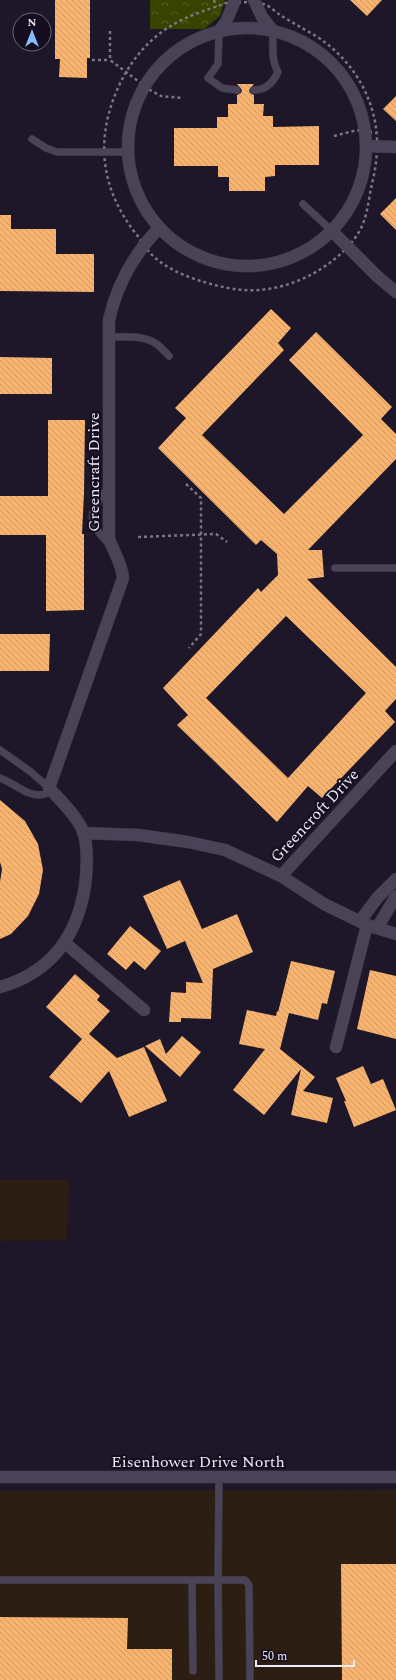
<svg xmlns="http://www.w3.org/2000/svg" width="396" height="1680" viewBox="0 0 396 1680" font-family="Spectral,serif">
<defs>
<pattern id="park-crowns" width="20" height="18" patternUnits="userSpaceOnUse"><rect width="20" height="18" fill="#384300"/><path d="M2 6a3 3 0 1 1 6 0M12 15a3 3 0 1 1 6 0" fill="none" stroke="#555e26"/></pattern>
<pattern id="building-back-hatch" width="6" height="6" patternUnits="userSpaceOnUse"><rect width="6" height="6" fill="#f8b36e"/><path d="M-1 5l2 2M0 0l6 6M5-1l2 2" fill="none" stroke="#cc9865"/></pattern>
</defs>
<rect width="100%" height="100%" fill="#1d1729"/>
<path fill="#2c1e12" d="M0 1180H69L67 1240 0 1241Z
M396 1490V1680H0V1491Z"/>
<path fill="url(#park-crowns)" d="M150 0H225L220 16 204 29H150Z"/>
<path fill="url(#building-back-hatch)" fill-rule="evenodd" d="M55 0H90V58H87V78L59 77 60 59H55Z
M350 0H382L367 16Z
M237 84H254L249 90 250 93 254 95V104H264L263 116H273V127L319 126V165H275V176L265 177V191H229V177H218V166H174V128H217V117H228V104H237V95L241 93 242 90Z
M396 96V121L383 109Z
M396 198V230L380 214Z
M0 215H11V229H56V254H94V292L0 291Z
M271 309 291 328 278 343 284 350 202 435 284 514 363 435 289 360 316 332 392 407 381 419 396 434V459L308 550H322L324 577 307 579 396 667V699L385 711 395 722 322 798 308 786 277 822 177 725 188 715 163 688 258 588 261 592 278 575 277 554 261 540 256 545 158 448 186 418 175 408ZM286 616 366 693 288 778 206 698Z
M0 357 52 358V394H0Z
M48 420H85L84 493 82 534H84V610L46 611V535H0V496H48Z
M0 634H50L49 671H0Z
M0 800 25 821 38 844 43 870 39 894 28 916 11 934 0 939V882L2 869 0 862Z
M180 880 202 929 237 914 253 952 213 969 211 1019 181 1018V1022H169L171 992 186 993V982L203 983 185 941 167 949 143 896Z
M130 926 161 951 145 970 134 961 126 970 107 954Z
M291 961 335 971 327 1004 322 1003 318 1020 289 1013 280 1049 315 1077 303 1091 333 1098 327 1123 291 1115 301 1069 264 1115 233 1090 265 1049 239 1044 247 1010 276 1016 277 1011 278 1012Z
M370 970 396 976V1039L357 1029Z
M75 974 100 996 97 1000 110 1011 89 1034 117 1058 144 1047 167 1101 129 1117 109 1071 81 1103 49 1077 82 1039 46 1007Z
M182 1036 201 1052 180 1077 145 1046 160 1039 166 1054Z
M363 1066 371 1084 383 1079 396 1110 354 1127 344 1101H346L336 1078Z
M341 1564H396V1680H342Z
M0 1617 128 1618 127 1649H172V1680H0Z"/>
<g fill="none" stroke-linecap="round" stroke-linejoin="round">
<g stroke="#36313f" stroke-width="8">
<path id="service" d="M219 31 218 64 208 78 222 88 237 90
M254 90C266 90 273 83 278 72 271 60 273 45 273 31
M32 139 46 148 57 152H128
M303 204 332 231
M109 337C123 337 142 335 155 343 160 346 165 352 169 356
M109 544C85 520 89 511 109 487
M335 568H396
M0 750 31 772 49 788 45 794C29 799 15 783 0 778
M219 1477 218 1580 219 1680
M0 1580H245L249 1585 250 1680
M192 1580 193 1671"/>
</g>
<g stroke="#36313f" stroke-width="13">
<path id="minor" d="M254 0 262 17 273 31
M128 147a119 119 0 1 1 238 0a119 119 0 1 1-238 0Z
M219 31 226 22 235 0
M366 146 396 147
M332 231 378 277 396 292
M83 833 138 835 188 842 225 850 281 876 324 904 367 925 396 934
M281 876 396 751
M360 921 378 897 396 879
M377 928 396 896
M65 943 144 1010
M0 987C50 973 77 937 85 886 87 870 88 850 84 834 79 818 60 800 49 788L123 578C122 564 114 552 109 539V320C117 284 134 254 159 228
M336 1047 367 925"/>
</g>
<g stroke="#36313f" stroke-width="13">
<path id="tertiary" d="M0 1477H396"/>
</g>
<path stroke="#7a7585" stroke-width="2.5" stroke-dasharray="3 3" stroke-linecap="butt" d="M214 0 216 7
M226 3C238 3 255 0 266 5 271 7 276 12 280 15 290 21 300 27 311 33 357 60 383 109 376 162 375 171 373 180 371 188 368 205 366 224 355 238 330 271 285 293 243 290 230 289 217 286 204 282 187 277 167 269 153 256 147 250 142 242 137 235 103 193 95 145 115 95 126 67 144 43 169 27 186 16 207 10 226 3Z
M110 31V60L150 90 161 96 182 98
M92 60H110
M334 136 357 130 377 133
M186 484 201 498V634L189 648
M138 537 216 534 227 542"/>
<use href="#service" stroke="#4a4358" stroke-width="7"/>
<use href="#minor" stroke="#4a4358" stroke-width="12"/>
<use href="#tertiary" stroke="#4a4358" stroke-width="12"/>
</g>
<g text-anchor="middle" stroke-width="4" stroke-linejoin="round" paint-order="stroke">
<g font-size="16" fill="#efebf8" stroke="#140e1f">
<text transform="translate(93 472) rotate(-90)" y="6">Greencraft Drive</text>
<text transform="translate(314 815) rotate(-47)" y="6">Greencroft Drive</text>
<text x="198" y="1467">Eisenhower Drive North</text>
</g>
</g>
<g transform="translate(32 32)"><circle r="19" fill="#140e1f" stroke="#6c6676"/>
<path d="M0-3L7 15L0 10L-7 15Z" fill="#8bbafc"/>
<text y="-6" font-size="11" font-weight="bold" text-anchor="middle" fill="#efebf8">N</text>
</g>
<path d="M256 1660v6h98v-6" fill="none" stroke="#efebf8" stroke-width="2"/>
<text x="262" y="1660" font-size="12" fill="#efebf8" stroke="#140e1f" stroke-width="3" paint-order="stroke">50 m</text>
</svg>
